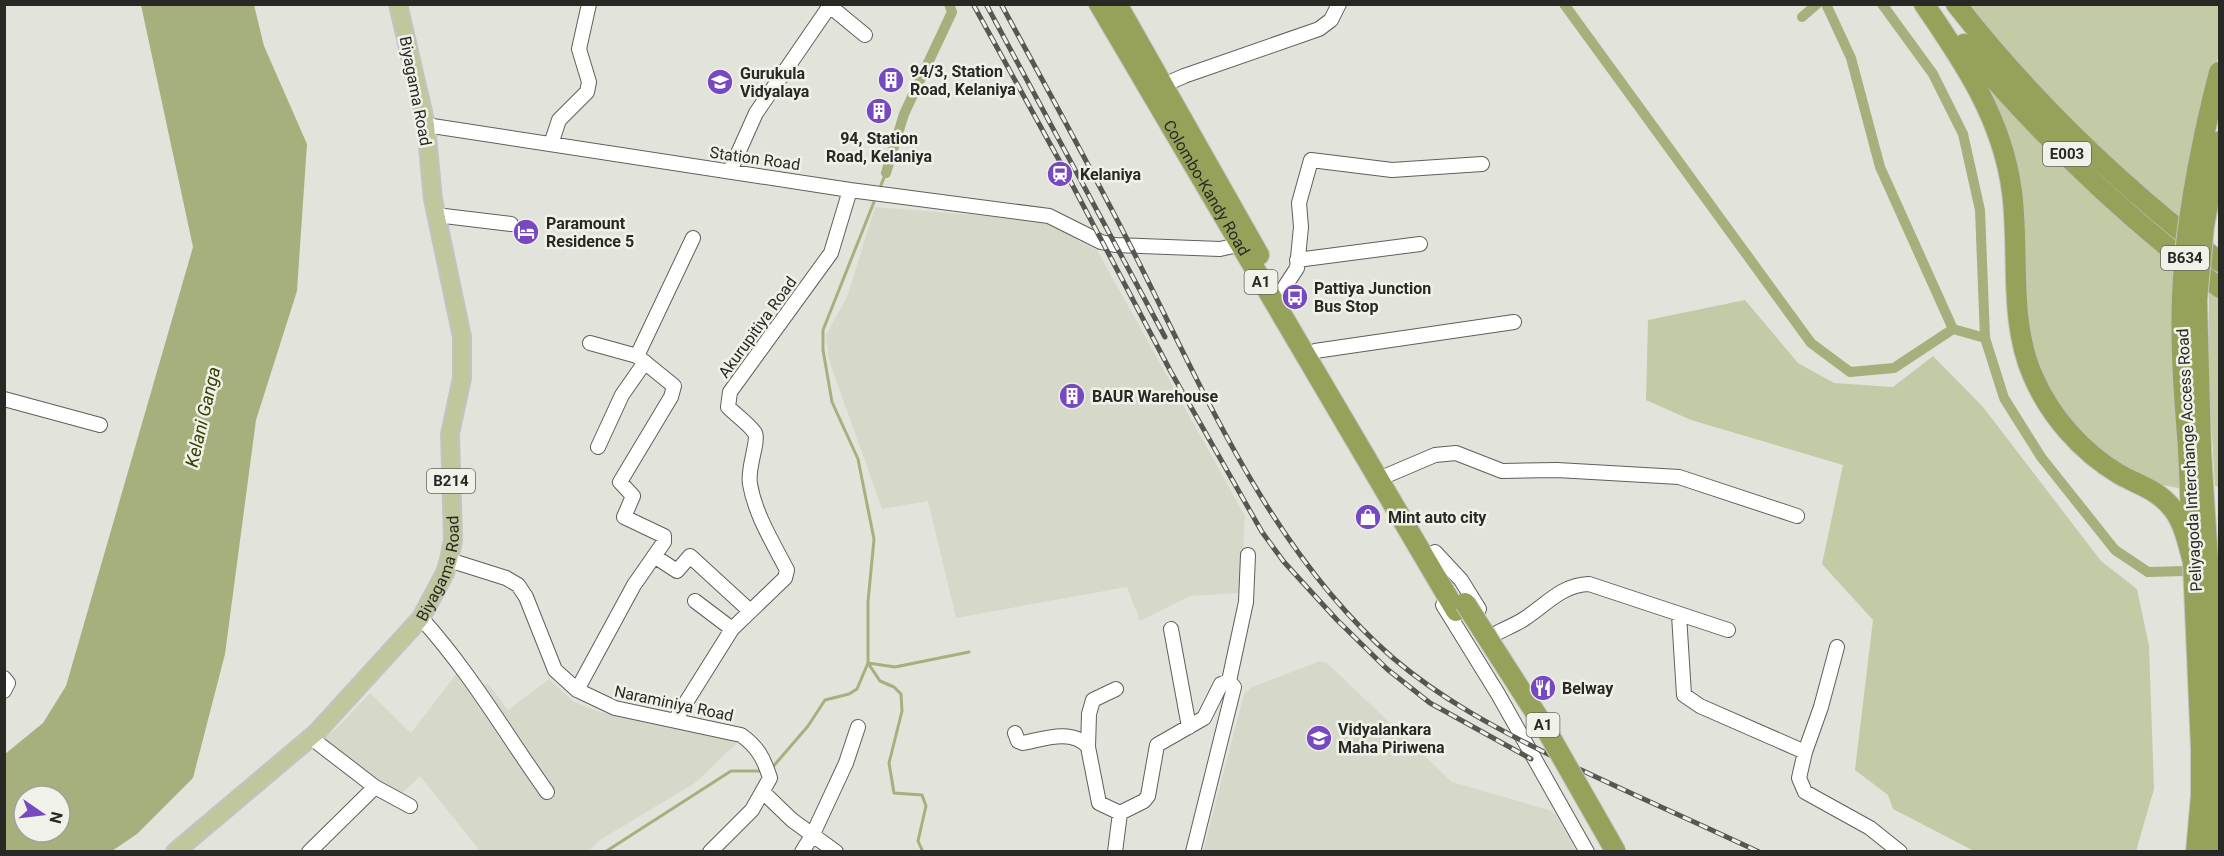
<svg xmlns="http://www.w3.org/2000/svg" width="2224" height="856" viewBox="0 0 2224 856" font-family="Roboto,sans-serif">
<rect width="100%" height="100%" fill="#e2e4dc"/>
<path fill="#d6d9c9" d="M875 207 1050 221 1066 228 1078 241 1097 250 1245 516 1241 593 1190 596 1140 621 1127 587 956 618 928 501 882 509 829 360 826 335 847 297Z
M1320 661 1327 663 1452 782 1549 810 1556 815 1576 851H1203L1244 694 1250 688Z
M464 664 477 684 489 685 508 710 549 679 574 702 601 712 740 740 695 783 600 840 588 852 480 851 420 776 400 795 320 740 336 729 370 693 411 733Z"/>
<path fill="#c2caa6" d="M1960 5H2219V51L2183 230 2121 176Z
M1982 81 2175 260 2182 485 2178 488 2153 483 2118 466 2065 418 2034 362Z
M2209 286 2219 294V487L2215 486 2209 383Z
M1745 300 1798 363 1834 383 1893 387 1933 356 1983 407 2101 561 2137 589 2149 646 2154 789 2136 851H1974L1893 809 1888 795 1855 770 1873 620 1822 564 1843 465 1691 420 1646 400 1648 320Z"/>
<path fill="#a6b07d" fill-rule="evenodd" d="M141 5H254L264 46 307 144 297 291 256 420 225 654 193 778 137 834 112 851H5V754L43 723 66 686 193 247ZM24 796H60V832H24Z"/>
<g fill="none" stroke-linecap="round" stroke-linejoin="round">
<path stroke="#a6b07d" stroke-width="3" d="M881 185 886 173
M868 663 880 681 894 687 901 694 902 711 889 763 894 793 922 795 926 806 918 841 923 852
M868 663 895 667 969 652
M771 769 808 726 825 700 849 694 857 689 868 663V602L874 539 858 459 832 402 823 350V330L874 202
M605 852 731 771H765"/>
<path stroke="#a6b07d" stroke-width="10" d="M1564 4 1811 343 1850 372 1894 368 1953 329 1985 338 2004 398 2041 457 2115 550 2148 572 2185 571
M1826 4 1851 58 1880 167 1953 329
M1882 4 1933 74 1963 134 1980 210 1985 338
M1802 17 1817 4
M886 173 904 114 952 12 949 4"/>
<g stroke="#5e6059" stroke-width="16">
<path id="minor" d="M831 7 865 35
M1157 88 1184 76 1319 29 1331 20 1339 4
M426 125 850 190 1049 216 1101 242 1115 245 1220 249 1247 243
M551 144 559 120 587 92 589 82 579 49 589 4
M730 171 756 113 831 4
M436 215 511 224
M1297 260 1420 244
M1280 294 1297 268 1301 227 1299 203 1311 160 1392 170 1482 164
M1315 351 1514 322
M637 356 693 238
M4 399 100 425
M598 447 622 395 645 362
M1388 475 1435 455 1456 453 1502 471 1557 470 1679 477 1797 516
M1435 552 1461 580 1479 609
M654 556 677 571 690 556 750 611
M449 560 506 578 518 585 526 597 555 670 577 690 615 708 741 735C758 747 764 759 770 778L752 810 710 852
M695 601 732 629
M1443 605 1498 694 1587 852
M1679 615 1684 695 1700 706 1805 752 1799 778 1805 792 1870 828 1900 852
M421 618C470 672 505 733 547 792
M1171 629 1189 727
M1495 634C1504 629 1515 625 1524 619 1546 605 1561 585 1589 584L1728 630
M4 678 8 683 4 691
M1229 681 1246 602 1248 555
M577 690 634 585 664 542V536L624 517 633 496 620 482 671 397 674 386 637 356 590 343
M675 720 732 629 785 578 787 570C773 543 755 514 750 484 747 468 759 442 755 433 749 424 736 415 728 407L730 392 831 253 850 190
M1015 733 1018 741 1023 743C1043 739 1073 728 1088 747L1099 803 1120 813
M310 737 375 787 410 806
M1088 747 1089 714 1093 700 1116 689
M1805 752 1821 707 1837 647
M764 793 792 820 836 852
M1120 813 1144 801 1148 796 1157 745 1204 718 1221 684 1229 681 1234 687 1193 852
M309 852 375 787
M802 852 813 834 846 763 858 727
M1115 852 1120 813"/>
</g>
<g stroke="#c3c3c2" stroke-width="20">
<g id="major">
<path id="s1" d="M175 852 316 733 421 618 445 573 449 560 453 540 450 434 462 378V337L433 199 426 125 398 4"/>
</g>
</g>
<g stroke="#c3c3c2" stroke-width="22">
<g id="highway">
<path id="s2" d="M1099 4 1456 611"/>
<path d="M1117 4 1259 255"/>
<path d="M1924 4C1964 62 2003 120 2012 192 2020 251 2008 320 2033 376 2050 416 2082 452 2119 474 2138 485 2157 489 2172 508 2184 522 2188 545 2193 562"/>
<path d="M1956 4C2032 101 2122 187 2220 262"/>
<path d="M1964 44C2039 134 2126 218 2220 288"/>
<path d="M2188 448 2201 748V796L2196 852"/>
<path d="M2201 448C2208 582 2224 718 2210 852"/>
</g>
</g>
<use href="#minor" stroke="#fff" stroke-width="14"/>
<use href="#major" stroke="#c0c79c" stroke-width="16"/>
<use href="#highway" stroke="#96a25a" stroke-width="20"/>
<g stroke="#565752" stroke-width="5">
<path id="rail" d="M973 4 1065 171 1171 372 1262 532 1284 562 1337 620 1387 669 1430 703 1531 759
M986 4 1165 337
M1001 4C1045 85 1089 164 1130 245 1203 389 1269 550 1393 658 1441 699 1497 729 1554 757 1622 790 1691 820 1759 852"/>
</g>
<use href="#rail" stroke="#f0f2e9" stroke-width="3" stroke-dasharray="9" stroke-linecap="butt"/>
<g stroke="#c3c3c2" stroke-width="22" stroke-linecap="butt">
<path id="highway-bridge" d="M2188 448C2184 398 2180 347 2182 297 2185 221 2200 146 2219 72
M2201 448 2197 300 2204 226 2220 141
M1465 603 1547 731 1616 852"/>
</g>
<use href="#highway-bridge" stroke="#96a25a" stroke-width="20"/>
</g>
<defs>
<g id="building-disc" transform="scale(1.35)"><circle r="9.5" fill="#7649c1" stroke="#f0f2e9"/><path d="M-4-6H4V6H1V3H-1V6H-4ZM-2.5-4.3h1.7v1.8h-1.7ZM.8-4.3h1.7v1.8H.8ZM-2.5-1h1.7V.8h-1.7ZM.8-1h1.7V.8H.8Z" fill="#fff"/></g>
<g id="school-disc" transform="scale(1.35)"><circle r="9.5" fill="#7649c1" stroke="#f0f2e9"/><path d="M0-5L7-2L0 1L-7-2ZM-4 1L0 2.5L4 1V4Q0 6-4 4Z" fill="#fff"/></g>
<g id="station-disc" transform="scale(1.35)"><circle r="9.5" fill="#7649c1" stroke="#f0f2e9"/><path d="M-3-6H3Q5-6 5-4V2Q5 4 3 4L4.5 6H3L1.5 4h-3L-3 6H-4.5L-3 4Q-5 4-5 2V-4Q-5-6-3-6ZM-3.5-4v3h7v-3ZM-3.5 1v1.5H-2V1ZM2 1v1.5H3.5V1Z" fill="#fff"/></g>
<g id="hotel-disc" transform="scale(1.35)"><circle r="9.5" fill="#7649c1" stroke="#f0f2e9"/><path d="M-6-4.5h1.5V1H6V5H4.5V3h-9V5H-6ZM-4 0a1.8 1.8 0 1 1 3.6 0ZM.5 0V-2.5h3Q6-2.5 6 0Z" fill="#fff"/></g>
<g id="bus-disc" transform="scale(1.35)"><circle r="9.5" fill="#7649c1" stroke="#f0f2e9"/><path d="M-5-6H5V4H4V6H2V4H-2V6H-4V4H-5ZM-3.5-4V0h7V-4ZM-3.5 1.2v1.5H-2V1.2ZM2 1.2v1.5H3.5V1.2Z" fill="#fff"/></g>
<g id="shop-disc" transform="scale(1.35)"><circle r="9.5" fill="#7649c1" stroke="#f0f2e9"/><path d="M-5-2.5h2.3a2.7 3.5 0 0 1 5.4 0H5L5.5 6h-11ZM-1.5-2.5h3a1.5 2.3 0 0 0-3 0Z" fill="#fff"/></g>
<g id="restaurant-disc" transform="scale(1.35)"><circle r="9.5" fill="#7649c1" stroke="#f0f2e9"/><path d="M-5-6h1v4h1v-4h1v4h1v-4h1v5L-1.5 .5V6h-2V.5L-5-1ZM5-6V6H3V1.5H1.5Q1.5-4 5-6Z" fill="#fff"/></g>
<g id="university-disc" transform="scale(1.35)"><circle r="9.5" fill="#7649c1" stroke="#f0f2e9"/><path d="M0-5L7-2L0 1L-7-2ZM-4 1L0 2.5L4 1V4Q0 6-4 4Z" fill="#fff"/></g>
</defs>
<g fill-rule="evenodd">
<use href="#building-disc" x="891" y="80"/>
<use href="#school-disc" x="720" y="82"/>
<use href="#building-disc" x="879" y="111"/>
<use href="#station-disc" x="1060" y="174"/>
<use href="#hotel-disc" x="526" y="232"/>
<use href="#bus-disc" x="1295" y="297"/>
<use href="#building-disc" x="1072" y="396"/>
<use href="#shop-disc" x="1368" y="517"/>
<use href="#restaurant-disc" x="1543" y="688"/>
<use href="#university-disc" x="1319" y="738"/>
</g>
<g text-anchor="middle" stroke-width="5" stroke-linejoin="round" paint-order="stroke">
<g fill="#f0f2e9" stroke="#646560" stroke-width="1.5">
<rect x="2043" y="142" width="48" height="24" rx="4.5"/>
<rect x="2161" y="246" width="48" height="24" rx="4.5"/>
<rect x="1244.5" y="270" width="33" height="24" rx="4.5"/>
<rect x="427" y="469" width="48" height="24" rx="4.5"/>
<rect x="1526.5" y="713" width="33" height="24" rx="4.5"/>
</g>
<g font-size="15" font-weight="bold" fill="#282925">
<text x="2067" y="159">E003</text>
<text x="2185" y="263">B634</text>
<text x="1261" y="287">A1</text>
<text x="451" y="486">B214</text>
<text x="1543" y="730">A1</text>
</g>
<g font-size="16" font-weight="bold" fill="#282925" stroke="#f0f2e9" text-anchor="start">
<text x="910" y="77">94/3, Station<tspan x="910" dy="18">Road, Kelaniya</tspan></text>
<text x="740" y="79">Gurukula<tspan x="740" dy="18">Vidyalaya</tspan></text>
<text x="879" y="144" text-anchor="middle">94, Station<tspan x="879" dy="18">Road, Kelaniya</tspan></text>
<text x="1080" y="180">Kelaniya</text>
<text x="546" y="229">Paramount<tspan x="546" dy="18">Residence 5</tspan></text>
<text x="1314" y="294">Pattiya Junction<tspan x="1314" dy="18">Bus Stop</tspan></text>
<text x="1092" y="402">BAUR Warehouse</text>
<text x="1388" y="523">Mint auto city</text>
<text x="1562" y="694">Belway</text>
<text x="1338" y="735">Vidyalankara<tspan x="1338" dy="18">Maha Piriwena</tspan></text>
</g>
<g font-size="16" fill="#282925" stroke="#f0f2e9">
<text transform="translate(416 91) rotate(79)" y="6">Biyagama Road</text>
<text transform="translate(755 158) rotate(8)" y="6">Station Road</text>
<text dy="6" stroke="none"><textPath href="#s2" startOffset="213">Colombo-Kandy Road</textPath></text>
<text transform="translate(757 327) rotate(-54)" y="6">Akurupitiya Road</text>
<text transform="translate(2189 460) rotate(-93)" y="6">Peliyagoda Interchange Access Road</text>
<text dy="6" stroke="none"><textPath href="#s1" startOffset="394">Biyagama Road</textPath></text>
<text transform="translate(674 703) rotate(12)" y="6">Naraminiya Road</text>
</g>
<g font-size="18" font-style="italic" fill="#383f01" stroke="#f0f2e9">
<text transform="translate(203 417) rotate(-77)" y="6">Kelani Ganga</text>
</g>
</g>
<rect width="2224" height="856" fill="none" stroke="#282925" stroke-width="12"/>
<g transform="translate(42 814) rotate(104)"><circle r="28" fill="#f0f2e9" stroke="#a0a29b" stroke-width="1.5"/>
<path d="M0-4.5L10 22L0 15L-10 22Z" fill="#7649c1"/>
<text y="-9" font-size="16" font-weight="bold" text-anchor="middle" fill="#282925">N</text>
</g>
</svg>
